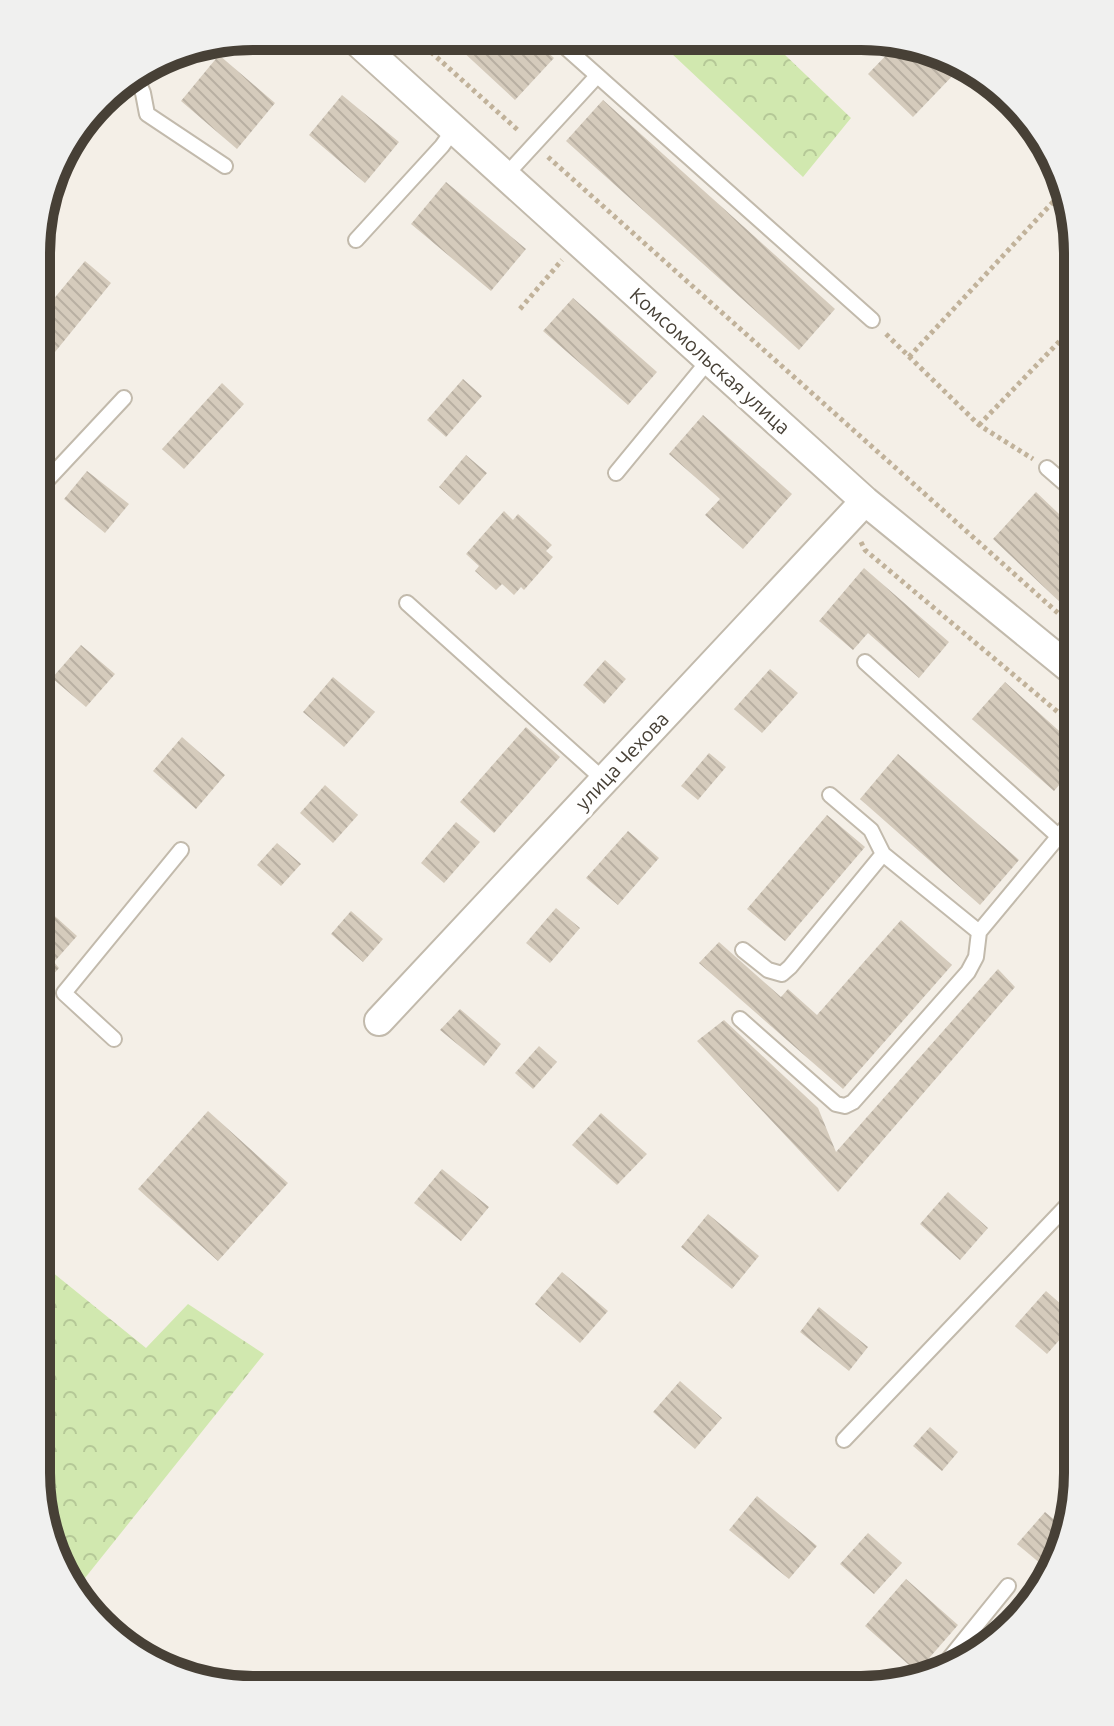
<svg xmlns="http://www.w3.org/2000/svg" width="1114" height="1726" viewBox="0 0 1114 1726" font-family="Ubuntu,sans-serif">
<defs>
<pattern id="forest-crowns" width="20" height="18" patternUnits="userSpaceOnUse" patternTransform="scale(2)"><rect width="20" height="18" fill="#d1e8af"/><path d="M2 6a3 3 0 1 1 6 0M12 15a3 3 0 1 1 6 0" fill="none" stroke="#b5c897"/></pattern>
<pattern id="building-back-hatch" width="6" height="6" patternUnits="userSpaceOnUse" patternTransform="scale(2)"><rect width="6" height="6" fill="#d5cbbc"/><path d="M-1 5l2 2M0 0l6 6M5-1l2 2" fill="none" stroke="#b8afa2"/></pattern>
</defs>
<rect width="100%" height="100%" fill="#f4efe7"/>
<path fill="url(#forest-crowns)" d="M654 37 799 38 784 54 851 118 803 177Z
M36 1259 146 1348 188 1304 264 1354 77 1588 53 1557 36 1473Z"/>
<path fill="url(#building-back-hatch)" d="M447 37H531L554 58 515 100Z
M899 42 961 67 913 117 868 74Z
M219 55 275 103 237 149 181 101Z
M342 95 399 142 365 183 309 135Z
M603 100 835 309 799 350 566 141Z
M446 182 526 249 491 291 411 224Z
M85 261 111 283 55 352 38 337V318Z
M573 298 657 372 628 405 543 331Z
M463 379 482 396 446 437 427 420Z
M222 383 244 404 184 469 162 449Z
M703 415 792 494 743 549 705 515 720 499 669 454Z
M466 455 487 473 459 505 439 487Z
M87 471 129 504 105 533 64 499Z
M1036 492 1078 532V619L993 539Z
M504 511 513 520 518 514 552 545 546 551 553 557 524 590 521 587 514 595 502 584 496 590 475 571 479 566 466 554Z
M864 568 949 642 919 678 868 633 853 650 819 621Z
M81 645 115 674 86 707 52 678Z
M605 660 626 679 604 704 583 685Z
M770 669 798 693 762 733 734 709Z
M333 677 375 712 344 747 303 712Z
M1005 682 1078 748V763L1054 791 972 719Z
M526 727 560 757 494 833 460 802Z
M182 737 225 775 196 809 153 771Z
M709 753 726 767 698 800 681 786Z
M898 754 1019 860 980 905 860 799Z
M325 785 358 815 333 843 300 813Z
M827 815 865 847 785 941 747 909Z
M456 822 480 842 444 883 421 863Z
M628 831 659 858 618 905 586 878Z
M277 843 301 864 281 886 257 865Z
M37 900 77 936 54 962 59 968 37 993Z
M556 908 580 928 550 963 526 943Z
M351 911 383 939 363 962 331 934Z
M901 920 952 965 843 1089 699 963 719 942 781 997 788 989 817 1015Z
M998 969 1015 987 838 1192 697 1041 724 1020 818 1108 836 1152Z
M460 1009 501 1044 484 1066 440 1030Z
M539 1046 557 1062 533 1089 515 1073Z
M208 1111 288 1183 218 1261 138 1189Z
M601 1113 647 1154 617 1185 572 1145Z
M442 1169 489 1207 461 1241 414 1203Z
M948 1192 988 1228 960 1260 920 1224Z
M708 1214 759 1256 732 1289 681 1247Z
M562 1272 608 1311 580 1343 535 1304Z
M1046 1291 1078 1319 1047 1354 1015 1326Z
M819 1307 868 1347 849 1371 800 1332Z
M680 1381 722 1418 695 1449 653 1412Z
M930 1427 958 1452 942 1471 913 1446Z
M757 1496 817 1546 789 1579 729 1530Z
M1045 1512 1063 1527 1047 1569 1017 1544Z
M868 1533 902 1563 874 1594 840 1564Z
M906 1579 958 1625 917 1672 865 1626Z"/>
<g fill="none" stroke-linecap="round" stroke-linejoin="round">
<g stroke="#c2baac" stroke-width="18">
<path id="service" d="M554 37 872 320
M135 74 143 93 147 114 225 166
M505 176 597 76
M356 240 442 146 454 129
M1047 468 1078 495
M616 473 709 360
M37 491 124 398
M407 603 604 780
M865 662 1078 854
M830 795 871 830 883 854
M743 950 768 970 782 974 790 967 883 854 979 932 1078 813
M740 1019 836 1104 845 1106 853 1102 968 972 976 957 979 932
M114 1039 64 993 181 850
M844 1440 1078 1194
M936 1675 1008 1586"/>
</g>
<g stroke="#c2baac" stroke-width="32">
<path id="minor" d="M351 36 865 501 1078 675
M37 721 38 720
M379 1021 865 501"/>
</g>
<path stroke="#c1b29a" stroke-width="5" stroke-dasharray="4 4" stroke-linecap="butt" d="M413 36 520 132
M548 157 1078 631
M520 309 562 260
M886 334 979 425 1033 459
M909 357 1065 189
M979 425 1078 322
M861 542 865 550 1078 729"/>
<use href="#service" stroke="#fff" stroke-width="14"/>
<use href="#minor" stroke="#fff" stroke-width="28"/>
</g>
<g text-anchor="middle" stroke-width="8" stroke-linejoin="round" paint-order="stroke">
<g font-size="20" fill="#474036" stroke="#fff">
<text transform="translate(710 361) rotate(42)" y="7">Комсомольская улица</text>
<text transform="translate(622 761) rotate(-47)" y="7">улица Чехова</text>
</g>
</g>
<path d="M0 0H1114V1726H0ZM253 50H861A203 203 0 0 1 1064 253V1473A203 203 0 0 1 861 1676H253A203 203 0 0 1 50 1473V253A203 203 0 0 1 253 50Z" fill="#f0f0ef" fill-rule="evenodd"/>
<path fill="none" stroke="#474036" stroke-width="10" d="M253 50H861A203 203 0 0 1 1064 253V1473A203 203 0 0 1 861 1676H253A203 203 0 0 1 50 1473V253A203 203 0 0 1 253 50Z"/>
</svg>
